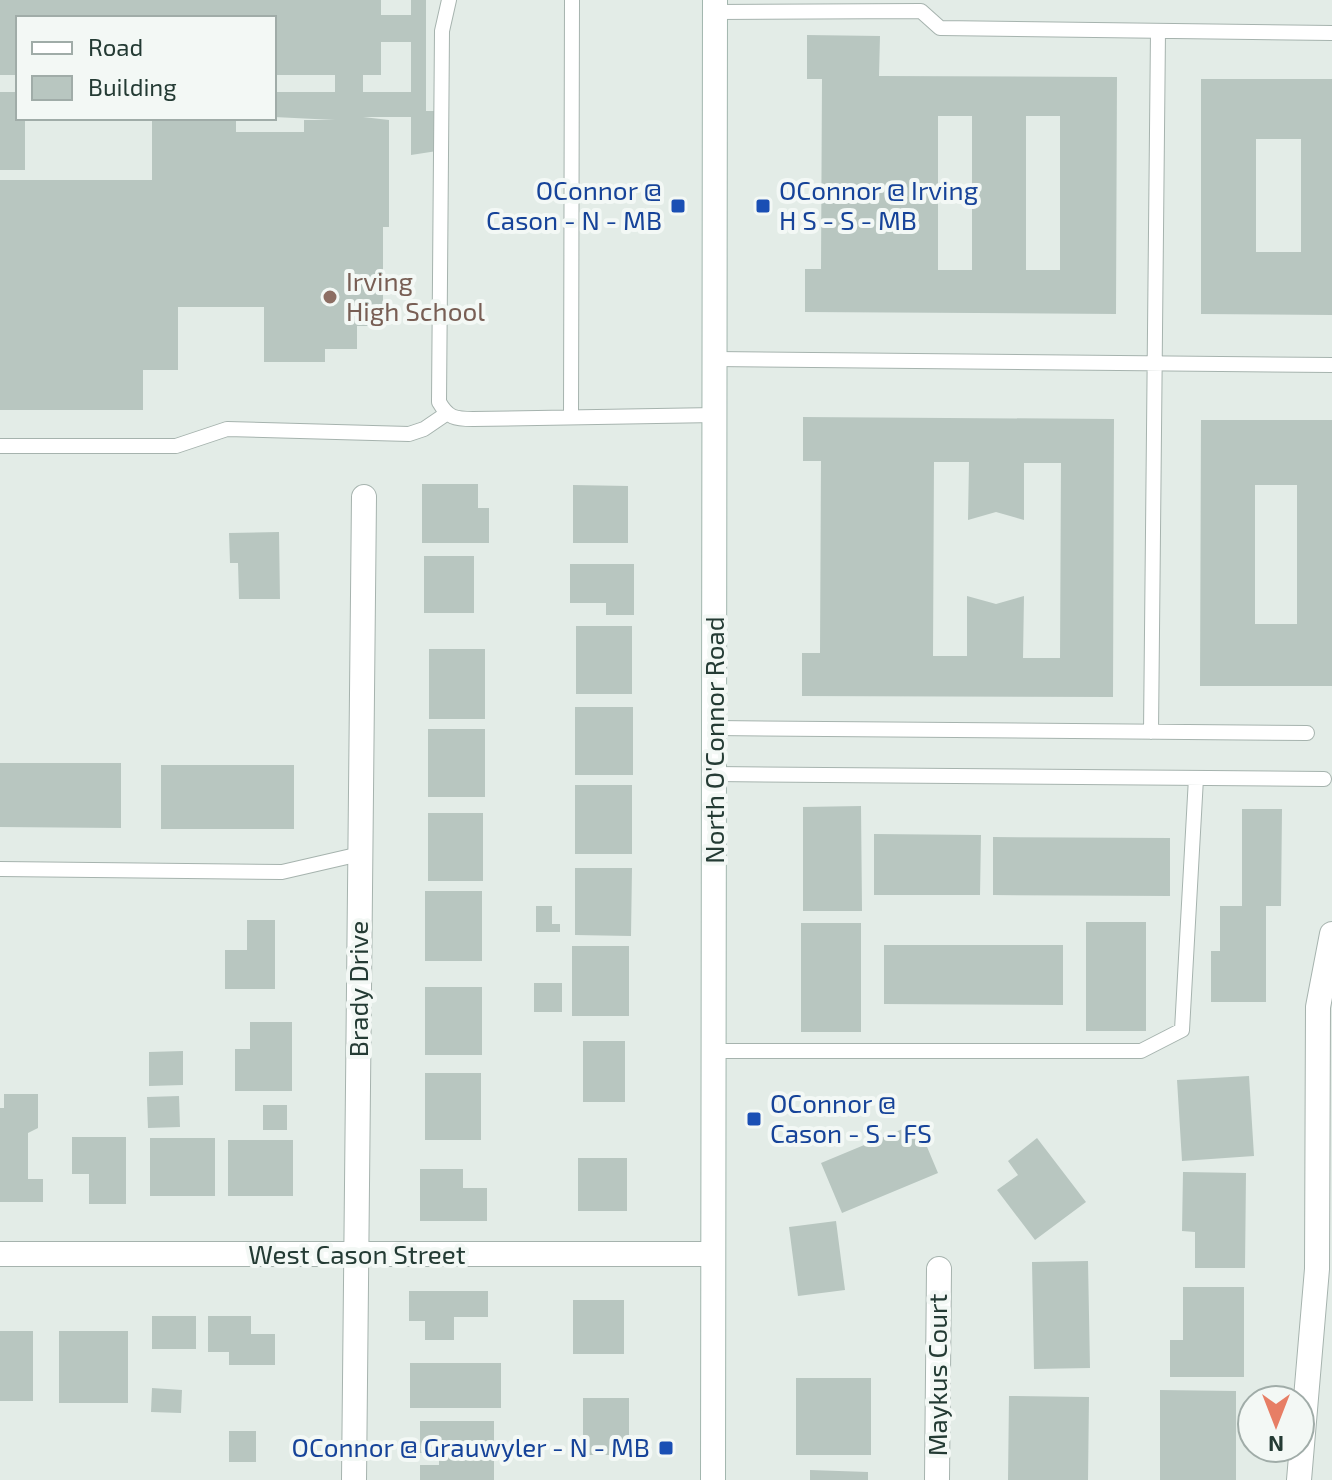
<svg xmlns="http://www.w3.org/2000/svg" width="1332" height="1480" viewBox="0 0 1332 1480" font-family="'Exo 2',sans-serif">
<rect width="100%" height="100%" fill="#e3ece7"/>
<path fill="#b8c6c0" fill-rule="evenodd" d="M0 0H381V15H411V0H426V111H437V151L411 155V117H363L389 120V227H383V326H357V349H325V362H264V307H178V370H143V410H0V180H152V118H236V132H304V120H335L274 117V92H335V75H274V18H18V75H0ZM381 42H411V92H363V75H381Z
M807 35 880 36 879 76 1117 77 1116 314 805 312V269H821L822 79H807ZM938 116H972V270H938ZM1026 116H1060V270H1026Z
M1201 79H1332V315L1201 314ZM1256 139H1301V252H1256Z
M0 92H18V118H25V170H0Z
M803 417 1114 419 1113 697 802 696V653H820L821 461H803ZM934 462H969L968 520 996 512 1024 520V463H1061L1060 658H1023L1024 596 996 604 967 596V656H933Z
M1201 420H1332V686H1200ZM1255 485H1297V624H1255Z
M422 484H478V508H489V543H422Z
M573 485 628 486V543H573Z
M279 532 280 599H239L238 563H230L229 533Z
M424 556H474V613H424Z
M570 564H634V615H606V603H570Z
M576 626H632V694H576Z
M429 649H485V719H429Z
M575 707H633V775H575Z
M428 729H485V797H428Z
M0 763H121V828L0 827Z
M161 765H294V829H161Z
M575 785H632V854H575Z
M861 806 862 911H803V807Z
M1242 809H1282L1281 906H1266V1002H1211V951H1220V906H1242Z
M428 813H483V881H428Z
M874 834 981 835 980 895H874Z
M993 837 1170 838V896L993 895Z
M575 868H632L631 936 575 935Z
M425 891H482V961H425Z
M536 906H552V924H560V932H536Z
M247 920H275V989H225V950H247Z
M1086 922H1146V1031H1086Z
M801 923H861V1032H801Z
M884 945H1063V1005L884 1004Z
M572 946H629V1016H572Z
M534 983H562V1012H534Z
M425 987H482V1055H425Z
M250 1022H292V1091H235V1049H250Z
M583 1041H625V1102H583Z
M183 1051V1085L149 1086V1052Z
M425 1073H481V1140H425Z
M1249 1076 1254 1156 1182 1161 1177 1080Z
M4 1094H38V1128L28 1133V1179H43V1202H0V1108H4Z
M179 1096 180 1127 148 1128 147 1097Z
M263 1105H287V1130H263Z
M917 1123 938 1173 842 1213 821 1163Z
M72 1137H126V1204H89V1174H72Z
M150 1138H215V1196H150Z
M1037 1138 1086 1202 1035 1240 997 1190 1018 1175 1008 1161Z
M228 1140H293V1196H228Z
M578 1158H627V1211H578Z
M420 1169H463V1188H487V1221H420Z
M1183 1172 1246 1173 1245 1268H1195V1232L1182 1231Z
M836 1221 845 1290 798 1296 789 1227Z
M1088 1261 1090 1368 1034 1369 1032 1262Z
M1183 1287H1244V1377H1170V1340H1183Z
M409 1291H488V1317H454V1340H425V1321H409Z
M573 1300H624V1354H573Z
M152 1316H196V1349H152Z
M208 1316H251V1334H275V1365H229V1352H208Z
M0 1331H33V1401H0Z
M59 1331H128V1403H59Z
M410 1363H501V1408H410Z
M796 1378H871V1455H796Z
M152 1388 182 1390 181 1413 151 1412Z
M1160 1390 1236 1391V1480H1160Z
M1009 1396 1089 1397 1088 1480H1008Z
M583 1398H629V1455H583Z
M420 1421H494V1480H420V1465H439V1453H420Z
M229 1431H256V1462H229Z
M810 1470 868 1472V1480H810Z"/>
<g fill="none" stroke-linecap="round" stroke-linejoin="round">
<g stroke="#a6b3ae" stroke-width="16">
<path id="lane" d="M449 0 442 31 439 402C448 418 455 419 473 419L716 415
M715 12 921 11 940 28 1332 33
M715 359 1332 365
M571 417 572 0
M0 446H176L227 429 409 434 424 429 446 414
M715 728 1307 733
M1151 732 1158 31
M715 774 1324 779
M0 869 282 872 360 854
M714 1051H1141L1182 1030 1196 778"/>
</g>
<g stroke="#a6b3ae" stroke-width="26">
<path id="street" d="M0 1254H713
M354 1480 364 497
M937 1480 939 1269
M1299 1480 1317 1269 1318 1007 1332 934"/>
</g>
<g stroke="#a2b6ae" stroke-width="26">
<path id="secondary" d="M713 1480 715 0"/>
</g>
<use href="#lane" stroke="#fff" stroke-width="14"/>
<use href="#street" stroke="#fff" stroke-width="24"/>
<use href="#secondary" stroke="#fff" stroke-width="24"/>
</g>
<g fill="#1a4fb4" stroke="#f3f8f5" stroke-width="3">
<rect x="670" y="198" width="16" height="16" rx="4"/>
<rect x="755" y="198" width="16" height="16" rx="4"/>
<rect x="746" y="1111" width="16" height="16" rx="4"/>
<rect x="658" y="1440" width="16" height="16" rx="4"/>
</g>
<circle fill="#8d6e63" stroke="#f3f8f5" stroke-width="3" cx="330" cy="297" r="8"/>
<g text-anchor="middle" stroke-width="8" stroke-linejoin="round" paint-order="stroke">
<g font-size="26" fill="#164399" stroke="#f3f8f5" text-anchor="end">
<text x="662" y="200">OConnor @<tspan x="662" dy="30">Cason - N - MB</tspan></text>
<text x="779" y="200" text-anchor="start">OConnor @ Irving<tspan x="779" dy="30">H S - S - MB</tspan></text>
<text x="770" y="1113" text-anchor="start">OConnor @<tspan x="770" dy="30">Cason - S - FS</tspan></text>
<text x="650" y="1457">OConnor @ Grauwyler - N - MB</text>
</g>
<g font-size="26" fill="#785e54" stroke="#f3f8f5" text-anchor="start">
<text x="346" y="291">Irving<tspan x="346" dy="30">High School</tspan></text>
</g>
<g font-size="26" fill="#243b34" stroke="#f3f8f5">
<text transform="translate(715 740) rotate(-90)" y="9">North O'Connor Road</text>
<text transform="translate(359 989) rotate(-90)" y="9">Brady Drive</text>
<text x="357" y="1264">West Cason Street</text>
<text transform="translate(938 1375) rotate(-90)" y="9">Maykus Court</text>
</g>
</g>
<rect x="16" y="16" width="260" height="104" fill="#f3f8f5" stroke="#a0aca8" stroke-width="2"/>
<rect x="32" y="42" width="40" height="12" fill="#ffffff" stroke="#a0aca8" stroke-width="2"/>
<text x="88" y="56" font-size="24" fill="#243b34">Road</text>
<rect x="32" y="76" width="40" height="24" fill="#b8c6c0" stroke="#a0aca8" stroke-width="2"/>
<text x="88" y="96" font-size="24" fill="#243b34">Building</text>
<g transform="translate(1276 1424) rotate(180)"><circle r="38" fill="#f3f8f5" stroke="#a0aca8" stroke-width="2"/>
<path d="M0-6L14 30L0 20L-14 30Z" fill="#e77e65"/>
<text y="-12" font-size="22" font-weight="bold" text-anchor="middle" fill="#243b34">N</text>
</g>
</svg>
